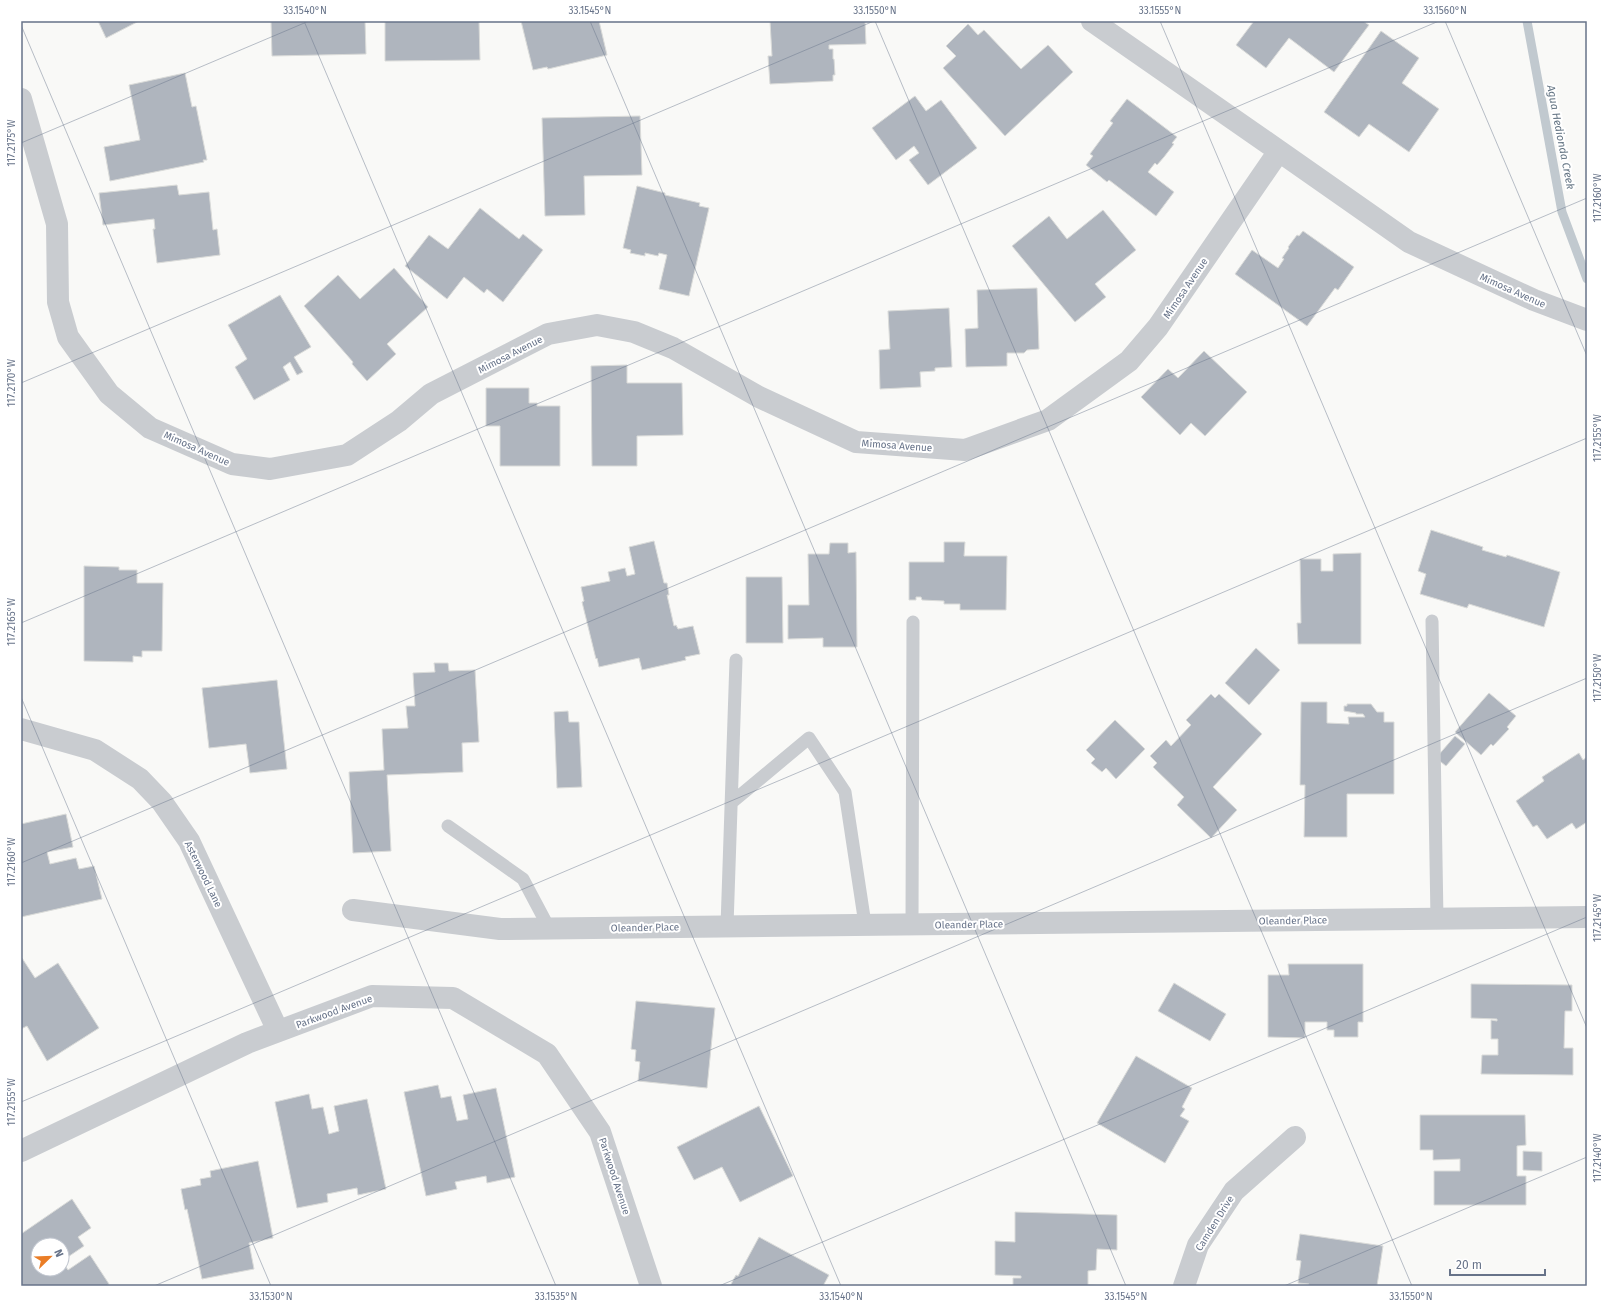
<svg xmlns="http://www.w3.org/2000/svg" width="1608" height="1307" viewBox="0 0 1608 1307" font-family="'Fira Sans',sans-serif">
<rect width="100%" height="100%" fill="#f9f9f7"/>
<g fill="none" stroke-linecap="round" stroke-linejoin="round">
<path stroke="#c1c9cf" stroke-width="9" d="M1527 21 1562 212 1587 279"/>
</g>
<path fill="#afb5be" stroke="#dadbd9" d="M98 21H139L106 38Z
M271 21H365L366 54 272 56Z
M385 21H479L480 60 385 61Z
M521 21H599L607 55 548 69 547 67 533 70Z
M770 21H865L866 44 829 45V49H833V59H834L835 75H833V81L770 84 768 56H772Z
M1254 21H1363L1369 25 1334 72 1289 38 1266 68 1236 45Z
M968 24 978 35 984 30 1021 69 1048 45 1073 72 1005 136 943 68 956 56 946 46Z
M1381 31 1419 58 1402 83 1439 109 1409 152 1369 124 1359 137 1324 112Z
M185 73 192 107 196 106 207 160H203L204 162 110 181 104 147 140 140 129 85Z
M915 96 926 111 941 100 977 148 928 185 909 160 919 153 914 146 896 160 872 128Z
M1127 99 1177 137 1172 143 1174 144 1164 157 1157 165 1155 163 1148 172 1174 192 1156 216 1109 180 1107 182 1086 165 1093 156 1090 154 1113 123 1110 121Z
M640 116 642 175 584 176 585 215 545 216 542 118Z
M177 185 179 195 209 192 213 230 217 229 220 255 157 263 153 229H155L154 219 103 225 99 193Z
M637 186 665 193V195L700 203 699 206 709 208 689 296 659 289 667 255 659 253 658 256 645 253V256L630 253 631 250 623 248Z
M480 208 519 239 523 234 543 250 503 302 487 289 484 293 464 277 447 299 405 266 429 235 448 249Z
M1103 210 1136 250 1095 284 1106 297 1075 322 1012 246 1049 216 1067 239Z
M1303 231 1354 267 1338 290 1335 288 1307 326 1235 274 1252 250 1278 268 1284 259 1282 258 1289 248 1288 247 1297 235 1299 236Z
M394 268 428 307 387 344 396 354 367 381 352 364 353 362 304 306 338 275 360 299Z
M1037 288 1039 349 1027 350 1024 353H1007V366L966 367 965 329 978 328 977 290Z
M280 295 311 347 294 357 303 372 297 375 290 362 283 367 290 380 254 400 235 367 247 359 228 325Z
M949 308 952 367 935 368V371L920 372 921 387 880 389 879 350 890 349 888 311Z
M1204 351 1247 392 1205 436 1191 423 1180 435 1141 397 1168 369 1178 378Z
M627 365V383H682L683 435 637 436V466H592L591 366Z
M486 388H529V403H537V406H560V466H500V426H486Z
M1431 530 1483 547 1482 550 1506 557 1507 555 1560 572 1544 627 1469 604 1467 608 1420 594 1426 574 1418 571Z
M654 541 664 583H667L669 595H667L674 626 676 625 678 629 693 626 700 654 685 657 686 660 642 670 639 658 599 667 597 658 596 659 582 602 584 601 581 587 610 581 608 572 625 568 627 576 635 574 629 547Z
M944 542H965L964 556H1007L1006 610H960V604H944V601L922 600 921 597H916V600H909V562H944Z
M830 543H848V553L856 552 857 647H823V638L788 639V605H809L808 554H829Z
M1361 553V644H1298L1297 623H1301L1300 559H1321V571H1333V554Z
M84 566 119 567V570H137V583H163L162 651H142V657L133 656V662L84 661Z
M746 577H782L783 643H746Z
M1256 648 1280 670 1249 705 1225 683Z
M434 663H448L449 671 475 670 479 742 462 743 463 772 387 775 391 851 353 853 349 772 384 770 382 729 408 728 406 706H415L413 673 435 672Z
M277 680 287 769 250 773 246 744 209 748 202 688Z
M1489 693 1516 716 1507 727 1509 729 1493 746 1491 744 1481 755 1455 732Z
M1211 694 1215 698 1219 694 1262 734 1213 787 1237 810 1211 838 1177 805 1184 797 1153 767 1157 763 1150 756 1166 740 1171 746 1191 725 1186 720Z
M1301 702H1327V723L1349 724 1348 717H1365L1363 714H1356V713L1344 711V706H1347V704H1371L1377 712H1384V722H1394V794H1347V837H1304L1305 785H1300Z
M568 711 569 722H579L582 787 557 788 554 712Z
M1115 720 1145 749 1116 779 1106 768 1102 772 1091 763 1095 759 1086 750Z
M1455 736 1465 744 1446 766 1436 758Z
M1579 753 1583 760 1587 757V822L1576 829 1572 823 1547 839 1537 825 1533 827 1516 801 1544 781 1542 777Z
M66 814 73 847 47 852 50 864 76 858 79 869 94 866 102 899 21 917V824Z
M22 958 35 978 58 963 99 1028 47 1061 27 1026 21 1029V959Z
M1288 964H1363V1022H1358V1037H1334V1030H1327V1022H1305V1038L1268 1037V975H1289Z
M1174 983 1226 1014 1210 1041 1158 1011Z
M1471 984 1572 985V1011H1565L1564 1048H1573V1075L1481 1074 1482 1055H1498V1039H1491V1020L1497 1021V1019L1471 1018Z
M636 1001 715 1008 707 1088 638 1081 640 1062 635 1061 636 1050 631 1049Z
M1136 1056 1192 1088 1182 1107 1185 1109 1180 1116 1189 1121 1165 1163 1097 1123Z
M438 1085 441 1098 451 1096 457 1121 468 1119 463 1095 496 1088 515 1177 487 1183 486 1176 455 1182 457 1189 426 1196 404 1092Z
M309 1094 312 1109 323 1107 329 1134 339 1131 334 1106 367 1099 386 1189 358 1195 357 1188 327 1194 328 1202 297 1208 275 1102Z
M759 1106 793 1176 740 1202 722 1167 694 1180 677 1147Z
M1420 1115H1525L1526 1145 1517 1146V1176H1526V1205H1434V1171H1460V1159L1433 1160V1150H1420Z
M1523 1151 1542 1152V1171L1523 1170Z
M258 1161 273 1238 249 1243 254 1269 202 1279 187 1209 185 1210 181 1189 201 1185 200 1179 211 1177 210 1171Z
M72 1199 91 1228 78 1237 84 1246 62 1261V1245H38V1269H62V1261L68 1270 90 1255 109 1284 106 1286H21V1234Z
M1015 1212 1117 1215V1250L1097 1249 1096 1270 1088 1271V1285L1104 1286H1013V1278H1021V1276L995 1275V1241L1015 1242Z
M1300 1234 1383 1246 1377 1286H1308L1309 1284 1298 1283 1301 1261 1296 1260Z
M759 1237 829 1275 823 1286H730L736 1275 738 1276Z"/>
<g fill="none" stroke-linecap="round" stroke-linejoin="round">
<path stroke="#c9ccd0" stroke-width="13" d="M1432 621 1437 919
M731 803 809 738 845 792 865 924
M448 826 523 879 549 928
M912 924 913 622
M727 926 736 660"/>
<path stroke="#c9ccd0" stroke-width="22" d="M21 99 57 224 58 302 68 337 109 394 150 428 232 464 270 469 347 455 399 421 431 394 548 334 597 325 634 332 673 348 759 397 856 442 965 450 1048 420 1129 361 1158 327 1279 151 1092 21
M1279 151 1409 242 1534 300 1587 320
M21 729 95 750 140 779 162 802 189 841 278 1031
M353 910 500 929 1587 917
M21 1151 247 1043 372 996 453 998 547 1054 600 1132 651 1286
M1184 1286 1198 1245 1234 1191 1295 1137"/>
</g>
<path fill="none" stroke="#677389" stroke-width="1" stroke-opacity="0.45" d="M304 21 841 1286M590 21 1126 1286M875 21 1412 1286M1160 21 1587 1028M1445 21 1587 356M21 25 556 1286M21 143 309 21M21 383 874 21M21 623 1439 21M21 697 271 1286M21 863 1587 198M21 1102 1587 438M154 1286 1587 678M719 1286 1587 917M1284 1286 1587 1157"/>
<g text-anchor="middle" stroke-width="4" stroke-linejoin="round" paint-order="stroke">
<g font-size="10" fill="#677389" stroke="#fff">
<text transform="translate(1185 288) rotate(-56)" y="4">Mimosa Avenue</text>
<text transform="translate(1513 290) rotate(24)" y="4">Mimosa Avenue</text>
<text transform="translate(510 354) rotate(-27)" y="4">Mimosa Avenue</text>
<text transform="translate(897 445) rotate(4)" y="4">Mimosa Avenue</text>
<text transform="translate(197 448) rotate(24)" y="4">Mimosa Avenue</text>
<text transform="translate(204 874) rotate(64)" y="4">Asterwood Lane</text>
<text transform="translate(1293 920) rotate(-1)" y="4">Oleander Place</text>
<text transform="translate(969 924) rotate(-1)" y="4">Oleander Place</text>
<text transform="translate(645 927) rotate(-1)" y="4">Oleander Place</text>
<text transform="translate(334 1011) rotate(-20)" y="4">Parkwood Avenue</text>
<text transform="translate(615 1176) rotate(72)" y="4">Parkwood Avenue</text>
<text transform="translate(1214 1223) rotate(-58)" y="4">Camden Drive</text>
</g>
<g font-size="11" font-style="italic" fill="#637483" stroke="#fff">
<text transform="translate(1561 137) rotate(79)" y="4">Agua Hedionda Creek</text>
</g>
</g>
<rect width="1608" height="1307" fill="none" stroke="#ffffff" stroke-width="44"/>
<g transform="translate(50 1257) rotate(67)"><circle r="19" fill="#ffffff" stroke="#c2c7d0"/>
<path d="M0-3L7 15L0 10L-7 15Z" fill="#ea7d26"/>
<text y="-6" font-size="11" font-weight="bold" text-anchor="middle" fill="#677389">N</text>
</g>
<path d="M1450 1269v6h95v-6" fill="none" stroke="#677389" stroke-width="2"/>
<text x="1456" y="1269" font-size="12" fill="#677389" stroke="#ffffff" stroke-width="3" paint-order="stroke">20 m</text>
<rect x="22" y="22" width="1564" height="1263" fill="none" stroke="#677389" stroke-width="1.5"/>
<g font-size="10" text-anchor="middle" fill="#677389">
<text x="305" y="14">33.1540°N</text>
<text x="590" y="14">33.1545°N</text>
<text x="875" y="14">33.1550°N</text>
<text x="1160" y="14">33.1555°N</text>
<text x="1445" y="14">33.1560°N</text>
<text transform="translate(11 143) rotate(-90)" y="4">117.2175°W</text>
<text transform="translate(1597 198) rotate(-90)" y="4">117.2160°W</text>
<text transform="translate(11 383) rotate(-90)" y="4">117.2170°W</text>
<text transform="translate(1597 438) rotate(-90)" y="4">117.2155°W</text>
<text transform="translate(11 622) rotate(-90)" y="4">117.2165°W</text>
<text transform="translate(1597 678) rotate(-90)" y="4">117.2150°W</text>
<text transform="translate(11 862) rotate(-90)" y="4">117.2160°W</text>
<text transform="translate(1597 918) rotate(-90)" y="4">117.2145°W</text>
<text transform="translate(11 1102) rotate(-90)" y="4">117.2155°W</text>
<text transform="translate(1597 1158) rotate(-90)" y="4">117.2140°W</text>
<text x="271" y="1300">33.1530°N</text>
<text x="556" y="1300">33.1535°N</text>
<text x="841" y="1300">33.1540°N</text>
<text x="1126" y="1300">33.1545°N</text>
<text x="1411" y="1300">33.1550°N</text>
</g>
</svg>
